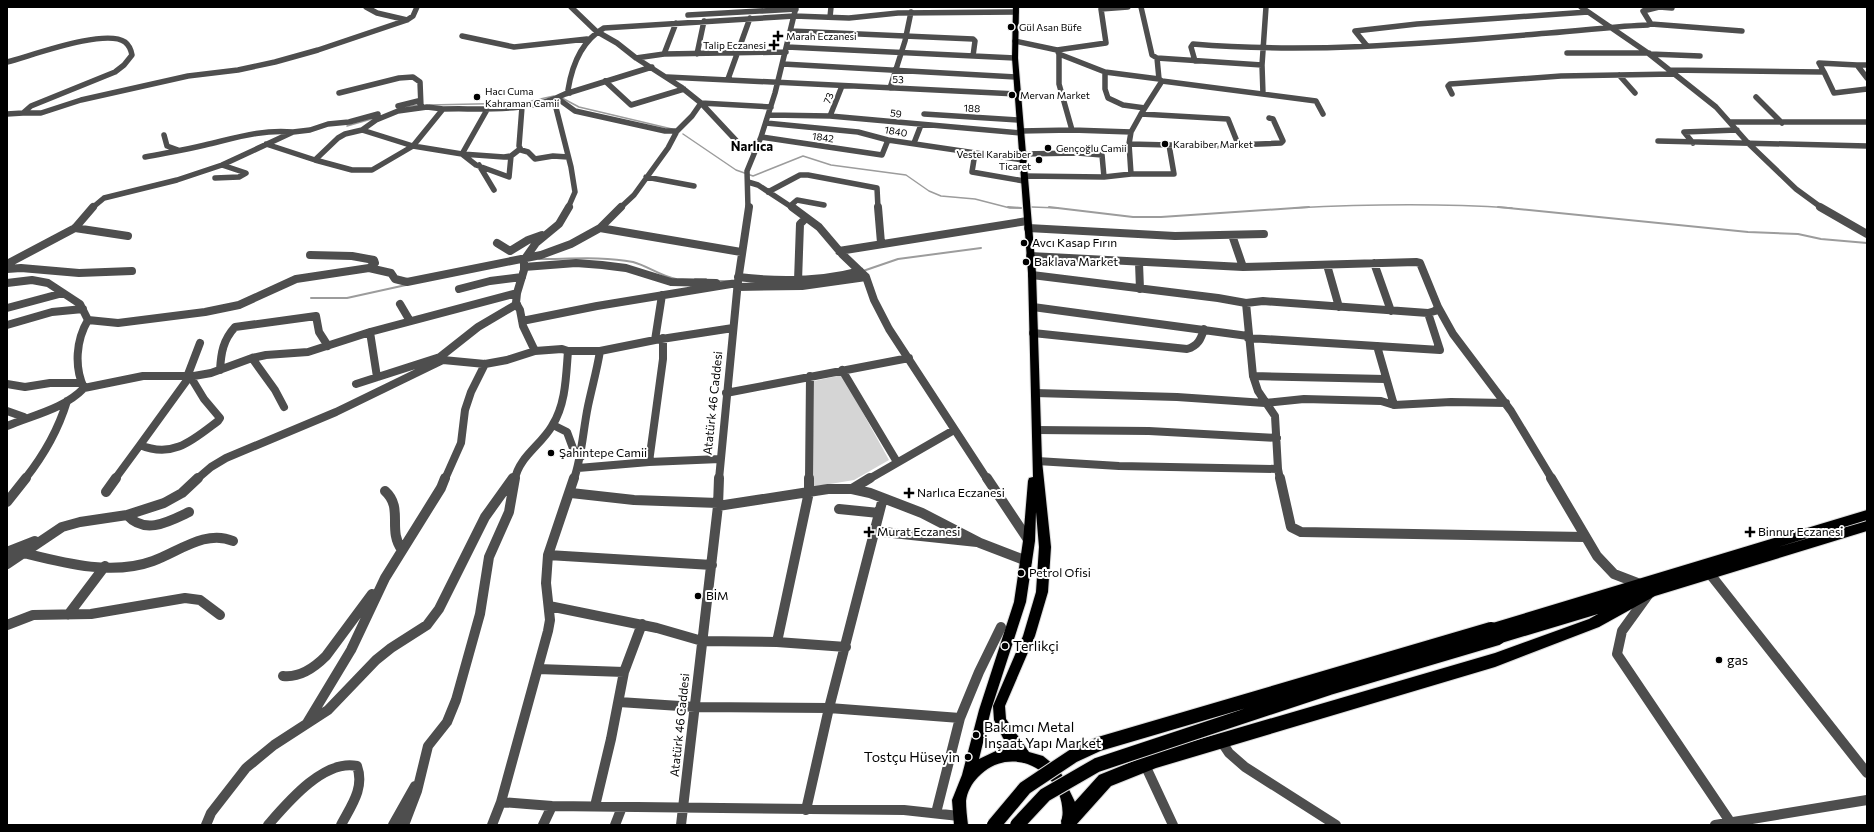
<svg xmlns="http://www.w3.org/2000/svg" width="1874" height="832" viewBox="0 0 1874 832" font-family="Commissioner,sans-serif">
<rect width="100%" height="100%" fill="#fff"/>
<path fill="#d5d5d5" d="M842 375 889 460 854 480 812 487 814 381Z"/>
<g fill="none" stroke-linecap="round" stroke-linejoin="round">
<path stroke="#9c9c9c" stroke-width="1.5" d="M562 98 579 107 672 129
M429 105 522 103 554 96
M403 107 419 105
M347 126 375 118
M683 134 736 170 753 176 803 156 831 165 906 175 929 191 941 196 975 199 1010 208H1021
M1032 207 1058 208
M1294 208C1367 204 1439 203 1512 208"/>
<path stroke="#9c9c9c" stroke-width="2" d="M1008 207 1021 208
M1049 207 1133 217H1161L1309 207
M1498 207 1748 232 1798 234 1821 239 1867 243
M539 259C569 259 603 256 633 262 648 266 660 276 676 279
M863 271 898 259 981 248
M695 279H706
M717 281H730
M311 298H347L406 285"/>
<g stroke="#dbdbdb" stroke-width="2">
<path id="major" d="M1013 7H1019L1018 58 1036 273 1042 461 1051 547 1048 592 1035 636 1005 706 1006 719 1029 752 1043 756 1059 769 1075 802 1077 813 1075 825H1061C1073 777 1014 739 978 777 972 783 967 792 966 801 966 808 967 817 968 825H954L952 800 962 775 979 710 1014 602 1023 541 1028 481 1029 478 1033 477 1028 273 1012 58ZM1036 512 1039 547 1036 592 1023 636 993 706 994 720 1003 738 1012 749 998 750 979 759 991 710 1026 602 1035 541Z"/>
</g>
<g stroke="#dbdbdb" stroke-width="2">
<path id="highway" d="M1867 510V520L1775 548 1867 521V531L1655 596 1599 627 1495 667 1156 768 1111 786 1076 825H1062L1061 821 1063 815 1099 775 1156 752 1495 653 1589 619 1598 614 1498 644 1493 642 1491 638 1492 635 1486 633 1484 629 1486 625Z"/>
</g>
<path stroke="#4e4e4e" stroke-width="5.5" d="M366 7 377 13 407 20
M571 7 596 31 617 43 636 58 681 87 701 103 744 149 755 151
M1141 7 1152 55 1157 58 1262 65 1263 94
M1581 7 1648 53 1716 107 1748 143 1796 189 1822 208
M688 15 796 9
M830 17 831 7
M1651 24 1742 31
M791 31 973 39 975 41 973 56
M462 36 514 47 587 39
M1015 41 1057 50 1059 54 1105 72V89L1108 98 1123 105 1145 108
M1367 46 1355 31 1417 24 1588 12
M787 47 1015 58
M1057 50 1106 43 1101 9 1128 7
M1567 53H1649
M664 54 676 23
M697 54 704 21
M1059 54V84L1072 130
M1650 54 1700 56
M636 58 664 54 786 52
M1157 58 1159 79 1162 81
M1195 61 1191 47 1193 44C1312 54 1430 43 1549 33 1582 31 1615 26 1648 25L1651 24 1643 11 1659 7 1672 8
M7 62C31 56 105 28 125 42 129 45 131 50 132 55L124 65 115 72 31 106 23 113H41L81 100 188 76 238 70 275 62 318 50 407 20 413 16 417 7
M783 64 1016 77
M1262 65 1266 7
M1867 65H1857L1867 78
M1669 70 1824 72 1834 93 1867 89
M1105 72 1159 79
M1824 72 1819 63 1857 65
M1619 75 1635 93
M667 77 1017 94
M728 79 750 18
M605 81 631 105 684 89
M890 88 905 41 911 12
M339 93 399 78 413 77 420 82 421 107
M570 93 568 90C572 65 581 41 604 28L794 16 849 18 898 13 1016 12
M1452 94 1448 86 1450 84 1561 76 1674 74
M1756 97 1782 123
M557 98 575 111 665 131H677
M554 100 571 167 575 192 568 208
M398 106 418 101 421 105
M427 107 443 109 413 146 372 170H352L315 160 338 138 345 134 362 130 376 120 398 111Z
M522 107 519 146 521 150 528 152 535 159 553 156 568 157
M488 108 462 154 476 165 509 177 511 156
M443 109C483 108 529 113 565 94L652 67
M7 114 23 113
M924 114 1019 120
M1141 114 1162 81 1316 101 1323 114
M769 115 830 116 1021 133
M830 116 842 86
M1730 122H1867
M766 123 858 132 888 140 1023 160
M362 130 413 146 462 154 504 157 511 156 520 149
M1020 131 1072 130 1131 132
M164 135 167 146 178 150
M761 137 882 155 888 140
M1658 141 1867 146
M914 143 921 125
M1693 143 1684 132 1737 130
M266 144 315 160
M1129 144 1131 174
M1238 144 1228 119 1141 114 1131 132 1129 144 1210 146 1281 143 1283 141 1273 119 1269 118
M975 153 972 172 1024 181
M1022 154 1078 153 1102 155 1104 177
M145 157C165 153 185 150 205 145 235 138 262 129 293 132
M479 165 494 190
M1024 176 1104 177 1131 174H1174L1169 145
M646 177 694 186
M215 178 239 177 246 173 222 165
M748 182 758 185 793 208
M768 192 800 175H808L877 188 878 208
M790 206 797 200 824 205
M92 208 104 198 177 180 222 165 293 132 310 130 328 124 349 122 378 114
M620 208 634 195 668 148 677 131 692 116 701 103 771 107
M748 208 747 171 761 137 775 93 796 7"/>
<path stroke="#4e4e4e" stroke-width="8" d="M621 207 600 228 741 252
M792 207 819 227 842 254 866 277 874 300 889 329 987 479
M878 207 881 243
M1820 207 1867 234
M75 228 128 236
M1028 228 1175 236 1264 234
M1232 235 1243 267
M497 243 510 251 528 240 542 235
M839 251 1027 221
M310 255 352 256 374 260 375 263 369 268
M1030 256 1243 267 1416 262 1420 263 1438 307 1435 311 1428 313 1263 301 1246 303 1218 298 1032 275
M1139 263 1140 289
M1374 263 1391 311
M7 264 75 228 93 207
M1327 265 1339 307
M524 267 576 263 602 265 626 268 671 282 716 283
M7 269 21 268 79 273 132 271
M738 277C780 282 819 282 860 271
M798 281 800 224 806 218
M7 283 32 280 48 283 80 304 88 320 118 323 205 312 239 305 296 279 369 268 391 273 395 279 407 282 541 255 571 244 600 228
M737 287 802 286 866 277
M459 289 490 281 522 277
M400 304 410 321
M1033 307 1248 336
M1438 307 1453 334 1511 411 1552 479
M7 308 63 293
M88 320C76 340 74 367 84 388L143 376H194L211 373 252 358 266 355 308 352 370 332 517 293
M522 321 597 306 737 283
M7 325 52 312 83 309
M370 332 377 377
M1033 333 1187 349C1198 346 1201 339 1204 329
M1248 338 1440 350 1428 313
M655 340 662 295
M535 351 523 326 520 310 516 303 517 293 524 270V260L536 243 559 224 569 207
M252 358 275 390 284 407
M220 370C221 353 223 340 235 327L316 316 319 332 328 346
M842 370 897 462
M190 376 204 399 220 418 218 421C193 440 173 459 140 445Z
M1253 376 1385 379
M187 377 200 343
M7 384 25 387 50 383H81
M356 384 440 357 478 327 517 304
M726 393 909 358
M1035 393 1177 397 1265 403 1304 399 1381 401 1394 405 1377 346
M1394 405 1451 402 1506 403
M7 411 24 417
M553 425 567 432 574 451 581 457
M7 426C33 415 64 409 84 388
M1036 430 1149 431 1277 438
M1037 461 1119 466 1278 469 1275 416 1258 391 1253 376 1246 303
M649 462 663 359V338
M578 468 649 462 720 459
M1278 469 1280 479
M25 479C44 455 58 431 67 401
M115 479 140 445
M197 479 211 467 226 458 336 412 443 360 485 364 507 360 535 351 562 349 568 351H600L655 340 733 328
M445 479 461 443 465 410 471 392 485 364
M512 479 513 478
M515 479C519 457 541 445 552 426 566 404 566 376 568 351
M574 479C582 456 583 430 588 406 592 387 597 370 600 351
M719 479 738 281 749 207
M809 479 810 376
M869 479 954 430"/>
<path stroke="#4e4e4e" stroke-width="10" d="M574 478 548 555 546 583 550 620 548 631 501 802 552 806 904 810 959 816
M987 478 1029 541
M1280 478 1291 527 1301 532 1585 537
M1551 478 1597 556 1614 574 1640 584
M852 489 870 478
M385 491C404 508 387 530 402 550
M106 492 116 478
M571 493 634 500 718 503
M7 502 26 478
M718 506 828 489H852L870 493 922 513 980 543 1027 561
M839 509 879 513
M127 515C145 535 168 522 189 512
M874 531 977 542
M7 552 35 541
M24 553C64 563 112 576 153 561 178 552 206 529 233 541
M548 555 712 565
M7 564 62 527 80 522 127 515 164 503 182 493 198 478
M1710 574 1867 773
M1648 595 1622 631 1617 654 1731 823
M549 606 657 628 702 641 777 642 846 647
M68 615 105 566
M7 625 33 615 91 614 185 598 200 600 220 615
M777 642 809 492V478
M538 669 624 672
M283 676C300 678 314 668 326 656L372 594
M619 702 695 707 829 708 960 718
M307 723 351 650 385 578 441 488 445 478
M1221 741 1229 753 1245 767 1336 825
M1145 765 1173 825
M595 806 611 739 624 672 642 624
M806 810 829 708 883 498
M936 813 960 718 979 672 1001 627
M206 825 211 813 246 768 274 745 328 710 376 660 391 648 427 625 439 609 485 517 513 478
M268 825C288 802 324 759 357 766 365 788 351 806 341 825
M393 825 415 786
M404 825 417 791 428 746 447 722 456 700 480 614 489 557 509 512 515 478
M492 825 501 802
M543 825 552 806
M615 825 622 807
M681 825 718 506 719 478
M1715 825 1867 800"/>
<use href="#major" fill="#000" fill-rule="evenodd"/>
<use href="#highway" fill="#000" fill-rule="evenodd"/>
<g stroke="#dbdbdb" stroke-width="16" stroke-linecap="butt">
<path id="highway-bridge" d="M994 825 1025 788 1073 756 1099 744 1491 629
M1017 825 1045 795 1097 765 1329 688 1498 638"/>
</g>
<use href="#highway-bridge" stroke="#000" stroke-width="14"/>
</g>
<g fill="#000" stroke="#fff" stroke-width="1.5">
<circle cx="1011" cy="27" r="4"/>
<path d="M776 30h4v4h4v4h-4v4h-4v-4h-4v-4h4z"/>
<path d="M772 39h4v4h4v4h-4v4h-4v-4h-4v-4h4z"/>
<circle cx="1012" cy="95" r="4"/>
<circle cx="477" cy="97" r="4"/>
<circle cx="1165" cy="144" r="4"/>
<circle cx="1048" cy="148" r="4"/>
<circle cx="1039" cy="160" r="4"/>
<circle cx="1024" cy="243" r="4"/>
<circle cx="1026" cy="262" r="4"/>
<circle cx="551" cy="453" r="4"/>
<path d="M907 487h4v4h4v4h-4v4h-4v-4h-4v-4h4z"/>
<path d="M867 526h4v4h4v4h-4v4h-4v-4h-4v-4h4z"/>
<path d="M1748 526h4v4h4v4h-4v4h-4v-4h-4v-4h4z"/>
<circle cx="1021" cy="573" r="4"/>
<circle cx="698" cy="596" r="4"/>
<circle cx="1005" cy="646" r="4"/>
<circle cx="1719" cy="660" r="4"/>
<circle cx="976" cy="735" r="4"/>
<circle cx="968" cy="757" r="4"/>
</g>
<g text-anchor="middle" stroke-width="4" stroke-linejoin="round" paint-order="stroke">
<g font-size="10" fill="#000" stroke="#fff" text-anchor="start">
<text x="1019" y="31">Gül Asan Büfe</text>
<text x="786" y="40">Marah Eczanesi</text>
<text x="766" y="49" text-anchor="end">Talip Eczanesi</text>
<text x="485" y="95">Hacı Cuma<tspan x="485" dy="12">Kahraman Camii</tspan></text>
<text x="1020" y="99">Mervan Market</text>
<text x="1173" y="148">Karabiber Market</text>
<text x="1056" y="152">Gençoğlu Camii</text>
<text x="1031" y="158" text-anchor="end">Vestel Karabiber<tspan x="1031" dy="12">Ticaret</tspan></text>
</g>
<g font-size="10" fill="#000" stroke="#fff">
<text transform="translate(898 79) rotate(2)" y="4">53</text>
<text transform="translate(828 98) rotate(-68)" y="4">73</text>
<text transform="translate(972 108) rotate(3)" y="4">188</text>
<text transform="translate(896 113) rotate(7)" y="4">59</text>
<text transform="translate(896 131) rotate(10)" y="4">1840</text>
<text transform="translate(823 137) rotate(8)" y="4">1842</text>
</g>
<g font-size="12" fill="#000" stroke="#fff" text-anchor="start">
<text x="1032" y="247">Avcı Kasap Fırın</text>
<text x="1034" y="266">Baklava Market</text>
<text x="559" y="457">Şahintepe Camii</text>
<text x="917" y="497">Narlıca Eczanesi</text>
<text x="877" y="536">Murat Eczanesi</text>
<text x="1758" y="536">Binnur Eczanesi</text>
<text x="1029" y="577">Petrol Ofisi</text>
<text x="706" y="600">BİM</text>
</g>
<g font-size="12" fill="#000" stroke="#fff">
<text transform="translate(713 403) rotate(-84)" y="4">Atatürk 46 Caddesi</text>
<text transform="translate(680 725) rotate(-84)" y="4">Atatürk 46 Caddesi</text>
</g>
<g font-size="13" font-weight="bold" fill="#000" stroke="#fff">
<text x="752" y="151">Narlıca</text>
</g>
<g font-size="14" fill="#000" stroke="#fff" text-anchor="start">
<text x="1013" y="651">Terlikçi</text>
<text x="1727" y="665">gas</text>
<text x="984" y="732">Bakımcı Metal<tspan x="984" dy="16">İnşaat Yapı Market</tspan></text>
<text x="960" y="762" text-anchor="end">Tostçu Hüseyin</text>
</g>
</g>
<rect width="1874" height="832" fill="none" stroke="#000000" stroke-width="16"/>
</svg>
